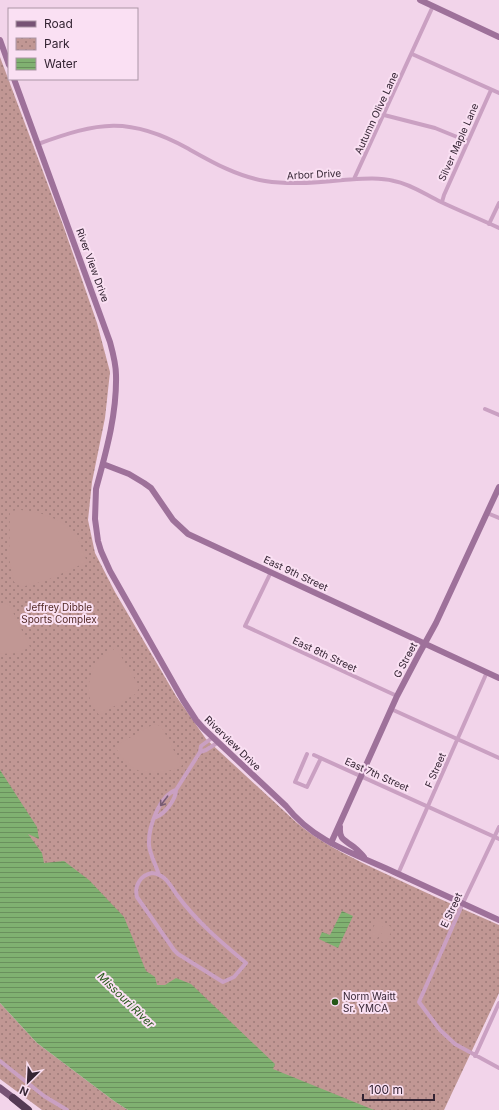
<svg xmlns="http://www.w3.org/2000/svg" width="499" height="1110" viewBox="0 0 499 1110" font-family="Inter,sans-serif">
<defs>
<pattern id="park-dots" width="8" height="8" patternUnits="userSpaceOnUse"><rect width="8" height="8" fill="#c19794"/><path d="M2 2h.1M6 6h.1" fill="none" stroke="#9e7b79" stroke-width="1.8" stroke-linecap="round"/></pattern>
<pattern id="water-rules" width="6" height="5" patternUnits="userSpaceOnUse"><rect width="6" height="5" fill="#80b171"/><path d="M0 2.5h6" fill="none" stroke="#6a905d"/></pattern>
</defs>
<rect width="100%" height="100%" fill="#f2d4ea"/>
<path fill="url(#park-dots)" d="M0 57 63 225 97 323 110 372 105 418 92 482 88 520 95 553 115 592 176 696 206 739 297 823C319 842 345 854 371 867 413 887 456 906 499 925V993L444 1110H330L288 1100 50 902 0 821Z
M0 1003 37 1043 114 1101 128 1110H42L0 1079Z"/>
<path fill="#c19794" d="M21 510C41 512 64 519 76 536 81 544 84 554 87 562L45 581 21 587 14 582 9 558 10 511Z
M4 603 10 606 30 647 18 653 0 654V605Z
M116 648 139 686 137 693 99 715C96 710 92 704 90 699 86 683 92 663 105 654 109 652 113 650 116 648Z
M154 724 161 726 182 766C154 778 130 777 115 746Z
M377 920 384 924 377 939 369 936Z
M386 924 393 928 386 943 378 940Z"/>
<path fill="url(#water-rules)" d="M0 770 37 827 39 839 28 834 42 853 44 863 64 861 89 880 124 917 146 971 155 977 157 985H165L176 978 191 984 275 1064 273 1069 374 1110H128L114 1101 37 1043 0 1003Z
M342 911 353 916 338 948 319 939 322 932 330 935Z"/>
<g fill="none" stroke-linecap="round" stroke-linejoin="round">
<path stroke="#caa0c2" stroke-width="4" d="M412 54 499 93
M384 115 435 128 467 141
M38 144C98 122 129 116 187 148 212 162 236 176 265 181 291 185 317 183 343 180 360 179 378 177 394 181 411 184 426 195 441 202 460 211 480 219 499 228
M354 179 433 6
M442 202 444 195 491 90
M489 224 499 203
M485 409 499 415
M487 513 499 518
M271 572 245 626 397 696
M391 709 499 758
M200 752 206 750 217 743
M307 754 295 782 307 787 321 758
M314 755 499 839
M156 817C165 814 176 799 176 790L200 752 201 746 212 738
M499 827 463 903 419 1002 440 1030 455 1044 499 1068
M152 873C165 874 170 885 177 895 196 921 221 942 246 963L234 977 223 982 178 954 174 950 137 897C134 885 141 875 152 873Z
M398 874 487 672
M159 875C156 865 150 855 149 845 148 828 159 796 176 790
M475 1056 499 1003
M0 1061 44 1096 67 1110"/>
<path stroke="#9e719a" stroke-width="6" d="M420 0 499 37
M0 40 9 65
M14 79 110 342C113 353 116 364 116 375 117 414 106 452 96 489L95 519 98 541 101 551 110 571 183 700 196 720 203 728 286 806C313 841 355 854 394 872 429 888 464 904 499 920
M103 464 129 474 144 483 151 488 173 520 188 534 499 678
M340 827C339 840 345 840 354 847 358 850 361 854 364 857
M331 843 397 696 419 654 436 623 499 487"/>
<path stroke="#775375" stroke-width="7" d="M0 1088 17 1101"/>
<path stroke="#553a54" stroke-width="8" d="M13 1098 28 1110"/>
</g>
<defs><path id="oneway-shaft" d="M-6 0H5M1.5-3L5.5 0L1.5 3" fill="none" stroke-width="1.6" stroke-linecap="round" stroke-linejoin="round"/></defs>
<use stroke="#785c73" href="#oneway-shaft" transform="translate(164 801) rotate(127)"/>
<circle fill="#245717" stroke="#fae0f3" stroke-width="1.5" cx="335" cy="1002" r="4"/>
<g text-anchor="middle" stroke-width="4" stroke-linejoin="round" paint-order="stroke">
<g font-size="10" fill="#342433" stroke="#fae0f3">
<text transform="translate(376 113) rotate(-65)" y="4">Autumn Olive Lane</text>
<text transform="translate(458 142) rotate(-66)" y="4">Silver Maple Lane</text>
<text transform="translate(314 174) rotate(-3)" y="4">Arbor Drive</text>
<text transform="translate(93 265) rotate(70)" y="4">River View Drive</text>
<text transform="translate(296 573) rotate(25)" y="4">East 9th Street</text>
<text transform="translate(325 654) rotate(25)" y="4">East 8th Street</text>
<text transform="translate(405 660) rotate(-62)" y="4">G Street</text>
<text transform="translate(233 743) rotate(44)" y="4">Riverview Drive</text>
<text transform="translate(435 770) rotate(-66)" y="4">F Street</text>
<text transform="translate(377 774) rotate(24)" y="4">East 7th Street</text>
<text transform="translate(451 910) rotate(-65)" y="4">E Street</text>
</g>
<g font-size="10" fill="#532a26" stroke="#fae0f3">
<text x="59" y="611">Jeffrey Dibble<tspan x="59" dy="12">Sports Complex</tspan></text>
</g>
<g font-size="10" fill="#342433" stroke="#fae0f3" text-anchor="start">
<text x="343" y="1000">Norm Waitt<tspan x="343" dy="12">Sr. YMCA</tspan></text>
</g>
<g font-size="11" font-style="italic" fill="#245717" stroke="#fae0f3">
<text transform="translate(126 1000) rotate(44)" y="4">Missouri River</text>
</g>
</g>
<rect x="8" y="8" width="130" height="72" fill="#fae0f3" stroke="#ab95a6"/>
<rect x="16" y="21" width="20" height="6" fill="#775375" stroke="#ab95a6"/>
<text x="44" y="28" font-size="12" fill="#342433">Road</text>
<rect x="16" y="38" width="20" height="12" fill="url(#park-dots)" stroke="#ab95a6"/>
<text x="44" y="48" font-size="12" fill="#342433">Park</text>
<rect x="16" y="58" width="20" height="12" fill="url(#water-rules)" stroke="#ab95a6"/>
<text x="44" y="68" font-size="12" fill="#342433">Water</text>
<g transform="translate(28 1082) rotate(204)" stroke="#fae0f3" stroke-width="3" paint-order="stroke">
<path d="M0-3L7 15L0 10L-7 15Z" fill="#342433"/>
<text y="-6" font-size="11" font-weight="bold" text-anchor="middle" fill="#342433">N</text>
</g>
<path d="M363 1094v6h71v-6" fill="none" stroke="#342433" stroke-width="2"/>
<text x="369" y="1094" font-size="12" fill="#342433" stroke="#fae0f3" stroke-width="3" paint-order="stroke">100 m</text>
</svg>
